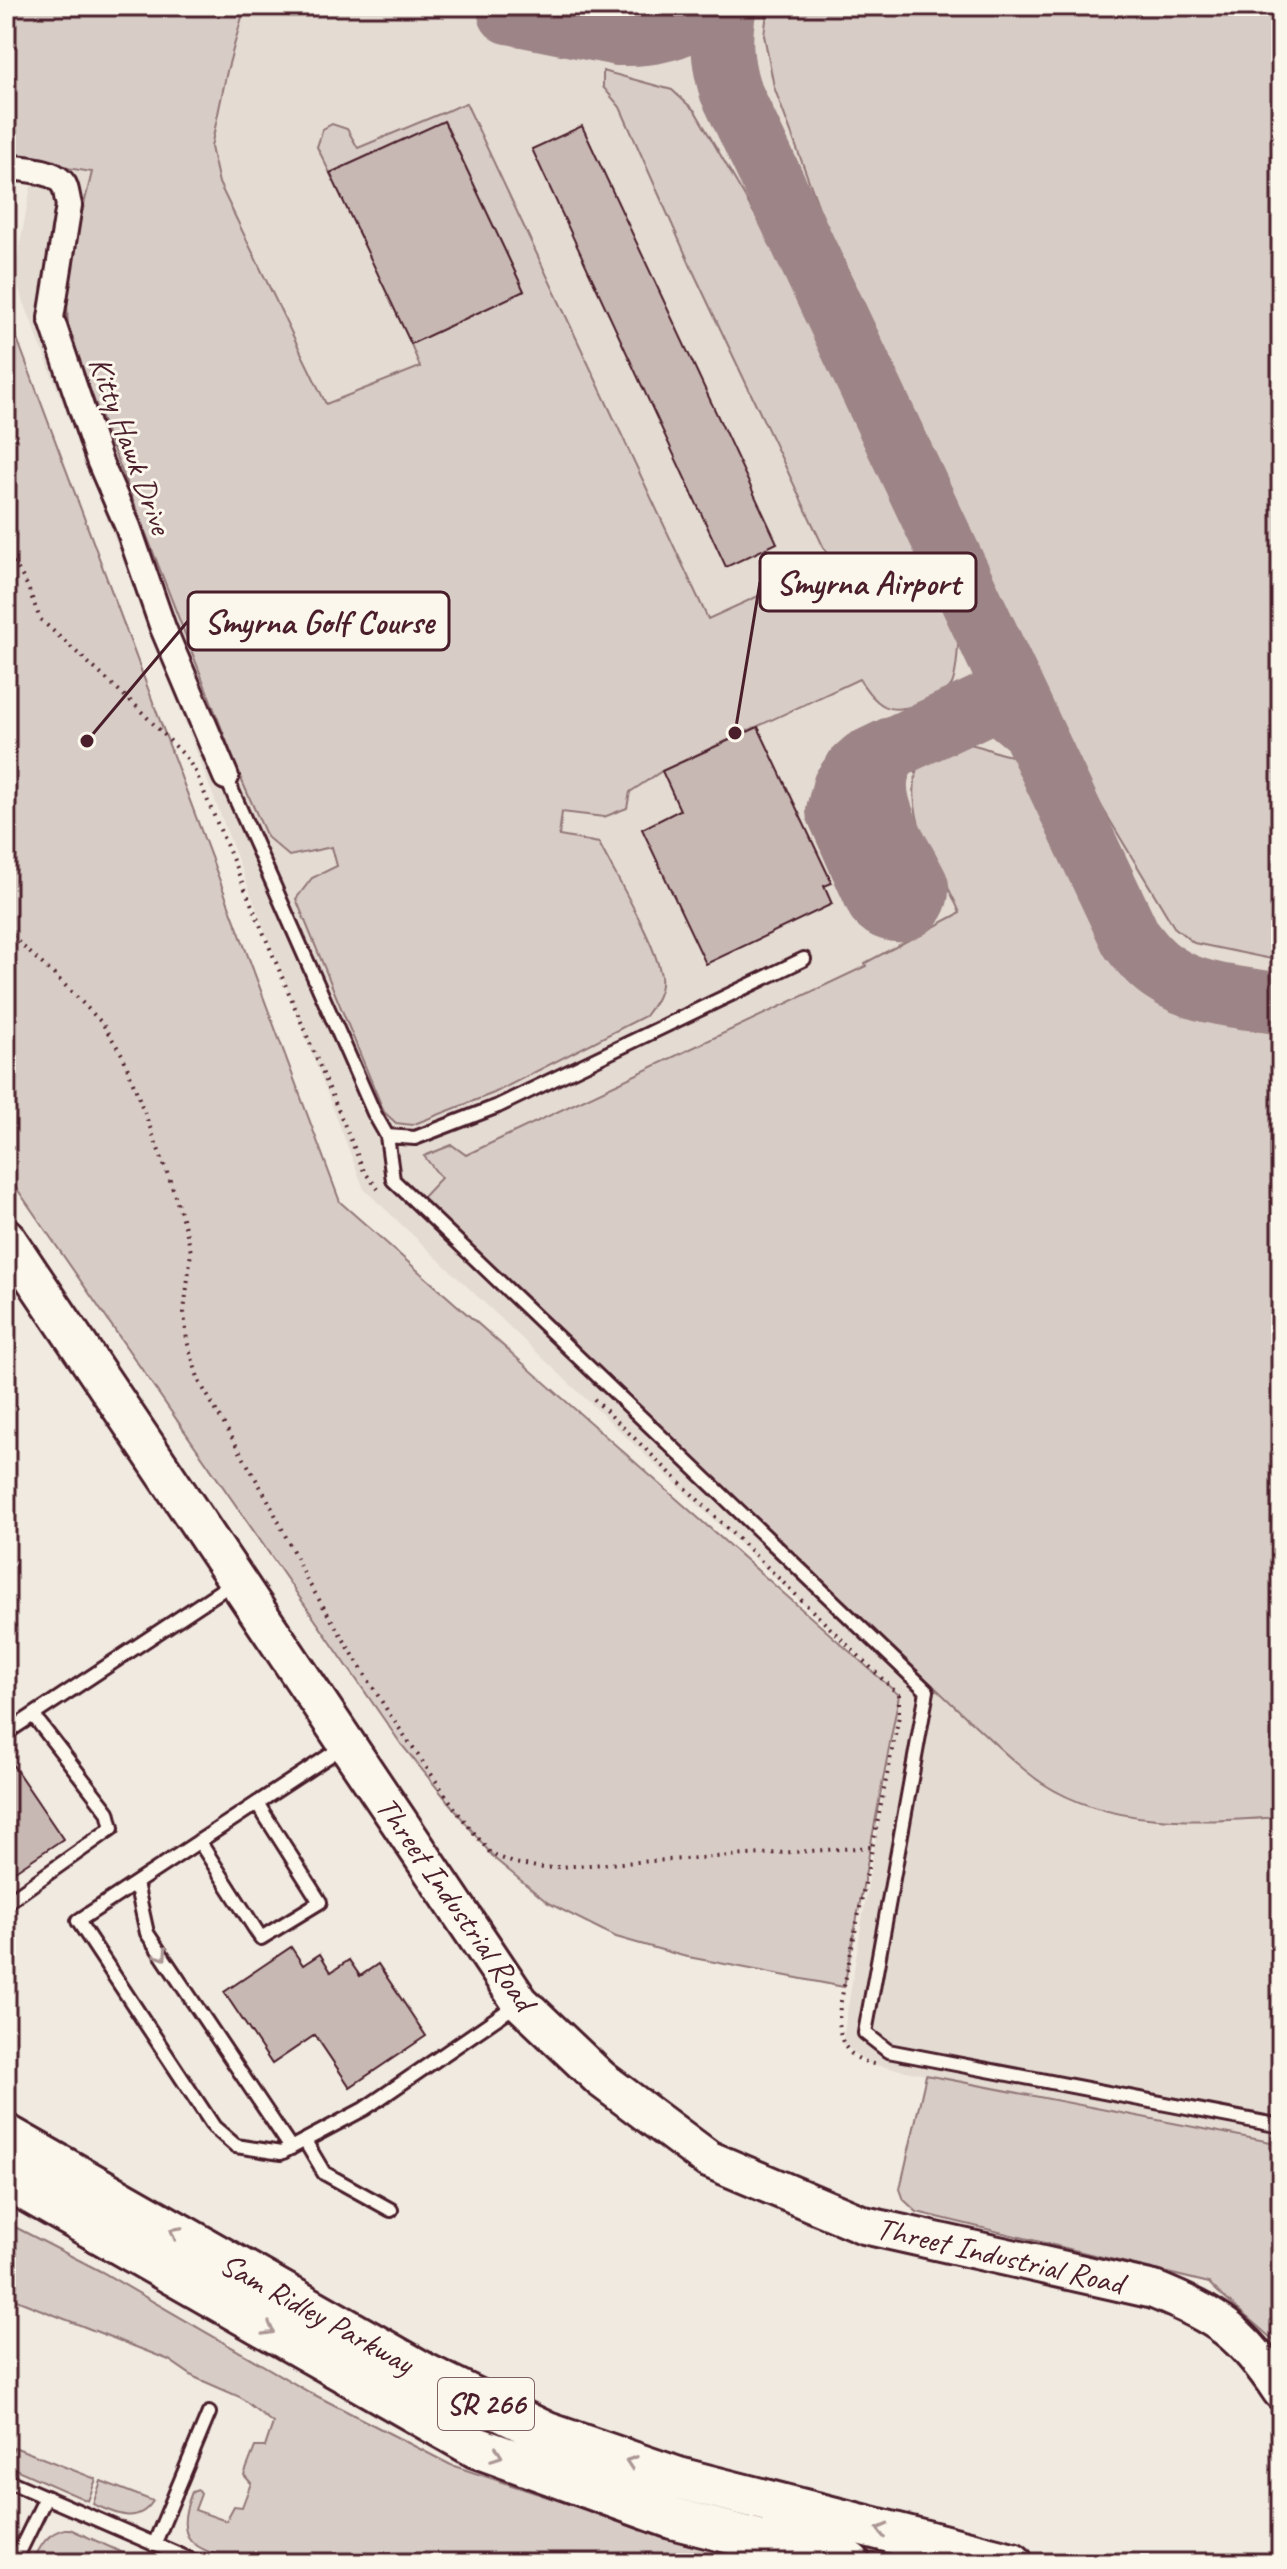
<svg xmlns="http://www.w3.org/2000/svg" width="1287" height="2569" viewBox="0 0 1287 2569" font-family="Caveat,sans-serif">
<rect width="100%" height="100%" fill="#f0eae0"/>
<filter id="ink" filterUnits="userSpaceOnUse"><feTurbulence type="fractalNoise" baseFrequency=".0125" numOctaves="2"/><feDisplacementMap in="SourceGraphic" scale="16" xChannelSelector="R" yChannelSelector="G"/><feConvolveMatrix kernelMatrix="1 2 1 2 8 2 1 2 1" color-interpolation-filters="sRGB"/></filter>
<g filter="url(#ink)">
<path fill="#e4dbd2" d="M65 6H1281V2144L870 2064 842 2044 899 1695 364 1189 14 276Z"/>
<path fill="#d8ccc6" stroke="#917678" stroke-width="2" d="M6 6H245L227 71 211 147 219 183 326 404 420 367 411 344 524 291 444 121 330 173 317 147 323 129 332 124 347 129 358 148 466 103 708 619 831 563 692 269 620 107 603 87V71L672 90 695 111 798 289 959 634C957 650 958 670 952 684 944 700 900 715 884 706 873 700 866 689 859 679L662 771 630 792 627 808 604 817 562 812 559 836 599 843C616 877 655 941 661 976 663 992 654 1004 645 1016L494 1093 412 1125 396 1123 384 1112 296 899 312 878 337 866 332 847 289 856 267 837 242 781 84 374C80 365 73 356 71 346 59 289 79 227 92 172L6 158Z
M768 6H1281V961L1194 943 1174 927 1079 769 831 240 774 87 764 35Z
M6 309 340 1202 899 1695 844 1987 683 1956 616 1937 548 1903 495 1859 401 1744 6 1173Z
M967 744C984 745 998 756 1015 756L1097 930 1121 972 1160 1003 1190 1014 1281 1033V1817C1201 1822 1112 1829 1042 1783 1015 1765 991 1739 967 1718L421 1199 441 1178 424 1156 452 1145 466 1155 866 966 865 963 960 913C939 862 904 826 917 767L947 750Z
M926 2075 1281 2144V2348C1258 2324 1232 2307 1209 2283L917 2212 904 2200 900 2189Z
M6 2226 17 2228 102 2272 309 2392 451 2465 668 2537 768 2563H247C202 2550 169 2548 192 2492L198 2490 201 2494 195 2510 226 2521 234 2506 242 2507 251 2483 244 2475 255 2447H265L273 2423 240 2397 194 2377 169 2360 6 2296Z
M14 2447 96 2479 88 2501 6 2465Z
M101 2481 153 2501C137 2526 114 2513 93 2504Z
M65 2529H70L145 2563H32C40 2547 46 2533 65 2529Z"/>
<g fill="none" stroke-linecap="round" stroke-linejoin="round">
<path stroke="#9d8486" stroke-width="62" d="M726 6C720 37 721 60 730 90L1131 939C1141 952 1151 965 1166 974 1198 996 1244 997 1281 1004
M509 13 619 35C649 36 686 30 707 6
M894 747 865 761 856 769 843 787 837 811 877 901C893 920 920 911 918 886 898 845 852 786 894 747L986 704 1003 705 1031 728"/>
</g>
<path fill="#c8b8b3" stroke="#4a1f2b" stroke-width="2" d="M444 121 524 291 411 344 330 173Z
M582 126 777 543 726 567 532 149Z
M758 727 832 883 824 886 832 904 706 964 642 829 680 810 662 771Z
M6 1755 63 1839 6 1877Z
M291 1947 303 1965 320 1954 331 1972 349 1960 360 1976 378 1964 426 2036 350 2087 315 2035 272 2064 224 1992Z"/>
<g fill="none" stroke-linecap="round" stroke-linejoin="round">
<g stroke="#4a1f2b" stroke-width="18">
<path id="lane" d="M226 777 374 1113 387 1136 415 1138 498 1106 804 959
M387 1136 393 1180 927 1691 865 2033 888 2051 1281 2126
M6 1733 234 1582
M344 1746 78 1921 214 2127 236 2146 281 2153 364 2109 516 2005
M199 1841 261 1938 320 1902 257 1803
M136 1883 147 1933 291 2148
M6 1903 112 1828 108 1812 33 1715
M305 2141 324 2173 391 2210
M6 2480 198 2563
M154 2545 209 2413
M14 2563 45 2499"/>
</g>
<g stroke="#4a1f2b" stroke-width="30">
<path id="street" d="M6 167C23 169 54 169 64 185 67 191 67 199 69 205L51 318 99 460 128 527 163 628 226 777"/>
</g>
<g stroke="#4a1f2b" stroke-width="42">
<path id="secondary" d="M6 1237 520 2002 601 2079 708 2159 864 2225 1154 2290C1218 2316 1242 2332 1281 2391"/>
</g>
<g stroke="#4a1f2b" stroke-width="46">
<path id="primary" d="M6 2135 427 2375 547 2433 678 2478 1012 2563
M6 2179 476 2447 672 2518 850 2563"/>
</g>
<path stroke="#4a1f2b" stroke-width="4" stroke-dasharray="2 6" stroke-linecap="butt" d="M6 548 27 585 40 619 136 706 186 757 196 773 364 1171 378 1189
M6 931 61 981 102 1023 123 1056 171 1183 187 1234 191 1252 184 1312 187 1341 199 1381 268 1500 307 1580 390 1715 459 1814 491 1854 514 1863 543 1868 872 1847
M594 1399 899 1695V1716L840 2006C837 2038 842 2058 878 2065"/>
<use href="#lane" stroke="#fbf7ec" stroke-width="12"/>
<use href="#street" stroke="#fbf7ec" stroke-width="24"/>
<use href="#secondary" stroke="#fbf7ec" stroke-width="36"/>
<use href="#primary" stroke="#fbf7ec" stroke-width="40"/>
</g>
<defs><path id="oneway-chevron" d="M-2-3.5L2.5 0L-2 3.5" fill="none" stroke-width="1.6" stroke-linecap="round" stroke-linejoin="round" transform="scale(2)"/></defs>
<g stroke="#ab9695">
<use href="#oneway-chevron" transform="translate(162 1955) rotate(56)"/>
<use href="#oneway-chevron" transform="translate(175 2232) rotate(-150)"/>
<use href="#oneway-chevron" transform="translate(269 2330) rotate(29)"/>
<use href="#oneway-chevron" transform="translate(497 2455) rotate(20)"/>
<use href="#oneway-chevron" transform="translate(631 2462) rotate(-161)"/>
<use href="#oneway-chevron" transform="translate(882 2530) rotate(-166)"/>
</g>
</g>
<g text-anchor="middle" stroke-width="6" stroke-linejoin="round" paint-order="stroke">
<rect fill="#fbf7ec" stroke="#7f6065" stroke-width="2" x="438" y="2378" width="96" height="52" rx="6"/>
<g font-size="30" font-weight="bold" fill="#4a1f2b">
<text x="486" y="2414">SR 266</text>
</g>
<g font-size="32" fill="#4a1f2b" stroke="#fbf7ec">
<text transform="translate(131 445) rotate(70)" y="11">Kitty Hawk Drive</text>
<text transform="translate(456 1903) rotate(55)" y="11">Threet Industrial Road</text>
<text transform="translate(1000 2255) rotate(13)" y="11">Threet Industrial Road</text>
<text transform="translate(317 2313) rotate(29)" y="11">Sam Ridley Parkway</text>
</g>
</g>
<path fill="none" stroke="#4a1f2b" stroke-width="3" d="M735 733L760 582M87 741L188 621"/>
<g fill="#4a1f2b" stroke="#fbf7ec" stroke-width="3">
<circle cx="735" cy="733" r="8"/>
<circle cx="87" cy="741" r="8"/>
</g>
<g fill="#fbf7ec" stroke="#4a1f2b" stroke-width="3">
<rect x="760" y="553" width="216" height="58" rx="8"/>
<rect x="188" y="592" width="261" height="58" rx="8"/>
</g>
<g font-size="34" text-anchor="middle" font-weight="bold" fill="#4a1f2b">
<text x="868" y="594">Smyrna Airport</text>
<text x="319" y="633">Smyrna Golf Course</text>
</g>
<rect width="1287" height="2569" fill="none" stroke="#fbf7ec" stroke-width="32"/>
<rect x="16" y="16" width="1255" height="2537" fill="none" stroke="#4a1f2b" stroke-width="3" filter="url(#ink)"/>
</svg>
